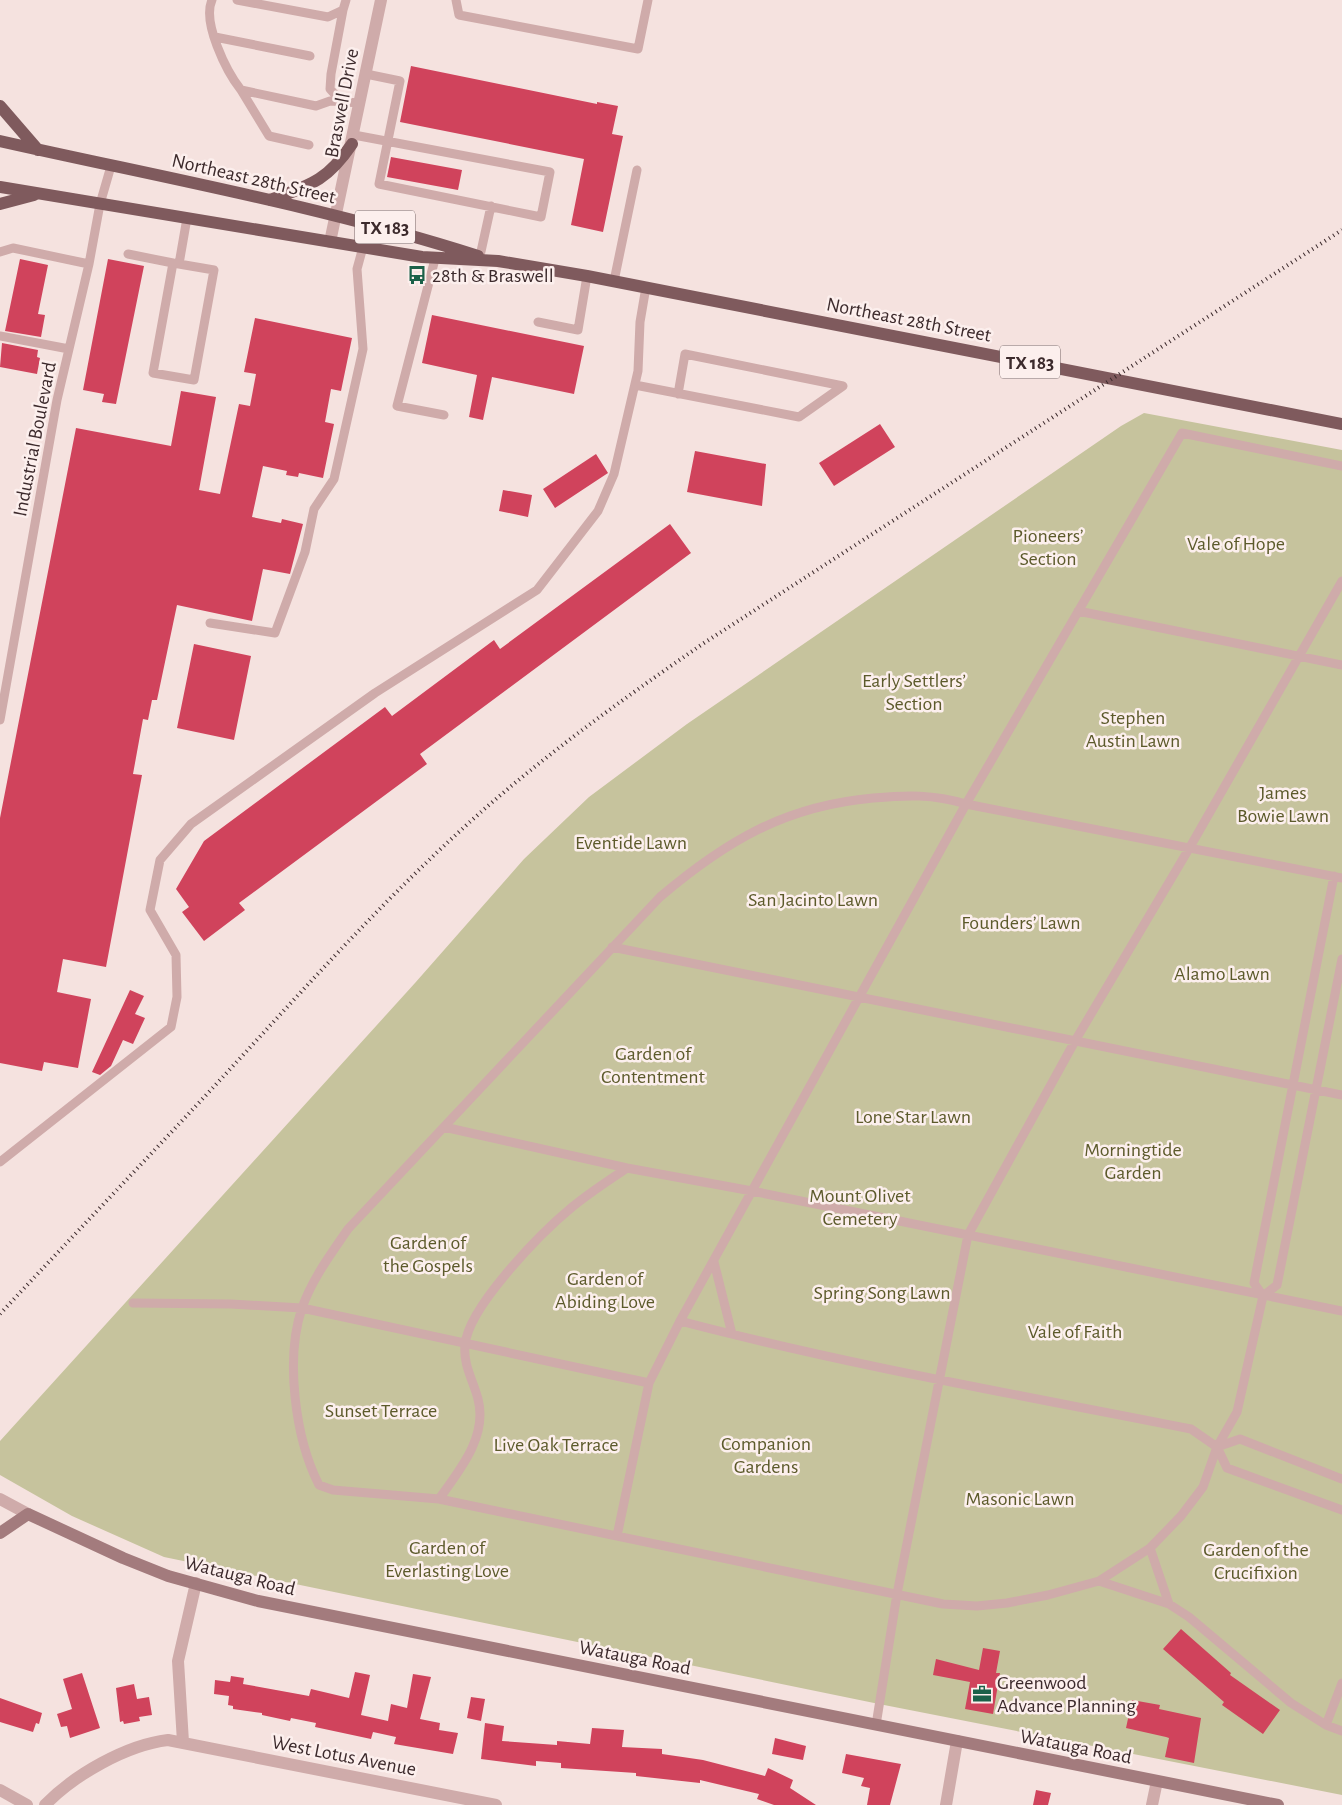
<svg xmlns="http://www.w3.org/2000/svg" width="1342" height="1805" viewBox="0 0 1342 1805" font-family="'Alegreya Sans',sans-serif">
<rect width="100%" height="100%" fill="#f5e2df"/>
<path fill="#c6c39d" d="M1144 413 1342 450V1795L879 1704 164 1557 72 1516 0 1475V1441L415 983 524 859 589 797 687 724 1121 426Z"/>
<path fill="#d0435c" d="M411 66 597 104V102L618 106 612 134 623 136 603 232 571 225 584 159 400 122Z
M391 157 462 170 458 190 387 177Z
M20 259 48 265 38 314 45 315 41 337 5 331Z
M108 259 144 266 116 404 102 402 104 394 83 390Z
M432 315 584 346 574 394 492 377 483 420 469 417 477 375 422 363Z
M255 318 352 338 341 391 331 389 325 422 334 424 323 478 299 473 298 477 286 475 287 471 263 466 252 517 281 523 282 519 303 524 290 574 263 569 252 621 177 605 157 700H152L148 720 143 719 133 774 142 775 106 967 63 959 57 992 91 999 78 1068 44 1062 42 1071 0 1063V818L76 428 171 446 181 391 216 397 199 490 220 494 239 404 250 406 256 374 244 372Z
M2 343 38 350 37 357 40 358 37 374 0 367Z
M880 424 895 447 834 486 819 463Z
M695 451 766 464 762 506 687 492Z
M596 454 608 473 555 508 543 489Z
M503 490 532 495 528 517 499 511Z
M670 524 691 553 420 754 427 764 239 903 245 910 204 941 182 912 189 907 176 889 204 841 385 707 392 716 494 640 500 649Z
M194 644 251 656 234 740 177 728Z
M130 990 144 996 135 1014 145 1018 133 1044 123 1040 111 1066 100 1075 92 1072Z
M1181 1629 1231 1673 1230 1675 1280 1710 1263 1734 1222 1705 1224 1702 1163 1649Z
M983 1648 1000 1651 996 1673H1000L993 1714 965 1709 970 1682 933 1675 936 1659 979 1670Z
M355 1672 370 1675 361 1715 388 1721 391 1704 407 1708 413 1674 431 1677 420 1719 440 1723 439 1730 458 1733 453 1754 394 1744 396 1737 373 1732 371 1739 315 1727 316 1723 291 1718 290 1721 262 1715V1713L233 1709V1706L228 1705 229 1696 214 1694 215 1680 230 1682 231 1676 244 1678 243 1684 309 1696 311 1689 349 1698Z
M82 1673 100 1728 70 1738 67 1726 61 1727 57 1714 72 1709 63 1679Z
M134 1684 137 1699 149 1697 152 1715 139 1717 140 1721 124 1724 123 1721 120 1722 116 1688Z
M471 1697 485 1699 481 1721 467 1718Z
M0 1698 42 1713 39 1724 36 1723 33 1732 0 1722Z
M1132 1700 1160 1705 1159 1709 1201 1718 1194 1763 1165 1757 1169 1738 1166 1737 1126 1728Z
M485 1723 504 1726 502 1741 557 1745V1741L590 1744 592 1728 624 1730 622 1747 662 1749V1754L703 1760 765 1776 768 1768 793 1780 790 1788 816 1805H774L757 1799 759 1794 700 1780V1783L636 1776V1773L561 1768V1763L536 1761V1766L481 1759Z
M775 1738 806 1746 803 1760 772 1754Z
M846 1754 901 1764 890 1805H867L870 1788 861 1786 864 1778 842 1773Z
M1036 1790 1051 1793 1048 1805H1033Z"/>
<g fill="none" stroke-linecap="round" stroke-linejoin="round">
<path stroke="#cfabaa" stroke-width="9" d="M212 0C202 22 226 71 241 90L316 106 330 101 360 103
M237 0 328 17 343 10 346 0
M456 0 459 15 638 49 648 0
M215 37 310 56
M241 90 269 136 309 145
M340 100 330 89 331 74 343 10
M354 135 550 172 541 217 379 184 400 81 366 74
M0 252 13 248 89 264
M128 254 173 263
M480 256 491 206
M435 259 397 406 444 415
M173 263 214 270 194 380 153 373Z
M179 264 187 218
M614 281 637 170
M538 322 578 330 587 276
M0 336 69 349
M635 385 799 417 843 386 685 354 678 394
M1078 611 1342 665
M210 623 275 633 305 552 314 509 334 479 363 349 357 269 363 247
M0 720 57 400 89 264 100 204 111 166
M1342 878 966 804C933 794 907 795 873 798 785 806 726 841 660 897L348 1229C331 1254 312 1279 302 1308 285 1358 295 1438 319 1485L333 1490 439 1499 943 1604 977 1606 1007 1603 1048 1595 1099 1581 1169 1604 1189 1617 1291 1703 1326 1725 1342 1731
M612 947 1342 1095
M444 1127 627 1168 752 1191 1342 1311
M0 1162 171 1027 177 997 176 955 150 910 160 860 191 824 375 693 537 590 598 511 614 474 638 371 640 322 646 287
M714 1262 732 1334
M1263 1296 1254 1283 1334 876
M133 1303 231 1304 302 1308 649 1383
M680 1321C848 1365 1020 1395 1191 1429L1217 1447 1227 1468 1342 1510
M1217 1447 1240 1439 1342 1479
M439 1499C459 1471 488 1437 478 1399 473 1380 463 1365 465 1345 468 1307 542 1232 571 1208 589 1193 608 1181 627 1168
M617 1536 649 1383 680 1321 966 804 1182 433 1342 466
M1150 1548 1169 1604
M1099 1581 1150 1548 1181 1516 1203 1487 1217 1447 1237 1412 1263 1296 1277 1285 1342 959
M876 1725 897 1594 968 1235 1075 1041 1190 847 1342 581
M1326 1725 1342 1683"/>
<path stroke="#cfabaa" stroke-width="12" d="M330 242 381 0
M0 1499 28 1514
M183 1742 178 1661 196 1583
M0 1790 27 1805
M45 1805C74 1775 126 1745 168 1740L496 1805
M946 1805 957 1741
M1152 1805 1157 1781"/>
<path stroke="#a37b7d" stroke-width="12" d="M0 1533 28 1514 123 1558 168 1576 258 1601 1278 1805"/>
<path stroke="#7f5a5d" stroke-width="12" d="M0 106 38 150
M0 141C160 177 322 206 478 256
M0 187 422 257 498 261 587 276 1342 424
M270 200C311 185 327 181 352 144
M0 204 34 195"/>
<path stroke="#3c2a2c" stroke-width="4" stroke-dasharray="1 4" stroke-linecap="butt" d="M0 1314C69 1240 139 1167 208 1093 299 995 387 894 489 805 557 746 630 694 704 643L1342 230"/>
</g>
<defs>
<g id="bus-bare" transform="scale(1.5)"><path d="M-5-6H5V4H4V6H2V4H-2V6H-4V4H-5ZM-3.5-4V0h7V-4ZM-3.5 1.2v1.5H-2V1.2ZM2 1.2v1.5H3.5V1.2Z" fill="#1b6149" stroke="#fcefed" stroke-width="2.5" paint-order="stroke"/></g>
<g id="office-bare" transform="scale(1.5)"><path d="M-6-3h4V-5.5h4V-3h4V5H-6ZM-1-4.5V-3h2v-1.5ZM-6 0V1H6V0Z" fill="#1b6149" stroke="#fcefed" stroke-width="2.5" paint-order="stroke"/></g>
</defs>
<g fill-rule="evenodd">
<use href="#bus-bare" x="417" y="275"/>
<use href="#office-bare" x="982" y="1694"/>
</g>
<g text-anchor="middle" stroke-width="5" stroke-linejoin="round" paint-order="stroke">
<g fill="#fcefed" stroke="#766566" stroke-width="1">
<rect x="355" y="210.5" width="60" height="33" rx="4"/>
<rect x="1000" y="345.5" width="60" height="33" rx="4"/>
</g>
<g font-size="19" font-weight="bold" fill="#3c2a2c">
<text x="385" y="234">TX 183</text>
<text x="1030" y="369">TX 183</text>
</g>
<g font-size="20" fill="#3c2a2c" stroke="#fcefed">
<text transform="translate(341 103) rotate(-79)" y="7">Braswell Drive</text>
<text transform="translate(254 178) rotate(13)" y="7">Northeast 28th Street</text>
<text transform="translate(909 319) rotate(11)" y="7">Northeast 28th Street</text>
<text transform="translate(34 439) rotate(-79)" y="7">Industrial Boulevard</text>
<text transform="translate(240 1575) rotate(14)" y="7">Watauga Road</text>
<text transform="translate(635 1657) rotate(11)" y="7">Watauga Road</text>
<text transform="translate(1076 1746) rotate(11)" y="7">Watauga Road</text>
<text transform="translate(344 1755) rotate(11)" y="7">West Lotus Avenue</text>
</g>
<g font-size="20" fill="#3c2a2c" stroke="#fcefed" text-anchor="start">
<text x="432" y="282">28th &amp; Braswell</text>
<text x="997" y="1689">Greenwood<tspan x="997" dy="23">Advance Planning</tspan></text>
</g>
<g font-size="20" fill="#5c5a2b" stroke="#fcefed">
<text x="1048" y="542">Pioneers’<tspan x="1048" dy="23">Section</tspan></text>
<text x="1236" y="550">Vale of Hope</text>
<text x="914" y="687">Early Settlers’<tspan x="914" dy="23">Section</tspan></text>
<text x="1133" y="724">Stephen<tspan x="1133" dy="23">Austin Lawn</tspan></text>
<text x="1283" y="799">James<tspan x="1283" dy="23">Bowie Lawn</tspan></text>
<text x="631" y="849">Eventide Lawn</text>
<text x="813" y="906">San Jacinto Lawn</text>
<text x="1021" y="929">Founders’ Lawn</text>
<text x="1222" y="980">Alamo Lawn</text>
<text x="653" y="1060">Garden of<tspan x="653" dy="23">Contentment</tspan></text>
<text x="913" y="1123">Lone Star Lawn</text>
<text x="1133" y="1156">Morningtide<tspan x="1133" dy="23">Garden</tspan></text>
<text x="860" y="1202">Mount Olivet<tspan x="860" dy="23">Cemetery</tspan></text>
<text x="428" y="1249">Garden of<tspan x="428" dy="23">the Gospels</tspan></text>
<text x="605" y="1285">Garden of<tspan x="605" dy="23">Abiding Love</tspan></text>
<text x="882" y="1299">Spring Song Lawn</text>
<text x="1075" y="1338">Vale of Faith</text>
<text x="381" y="1417">Sunset Terrace</text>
<text x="766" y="1450">Companion<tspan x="766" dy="23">Gardens</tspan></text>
<text x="556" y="1451">Live Oak Terrace</text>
<text x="1020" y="1505">Masonic Lawn</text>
<text x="447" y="1554">Garden of<tspan x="447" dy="23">Everlasting Love</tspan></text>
<text x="1256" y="1556">Garden of the<tspan x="1256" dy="23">Crucifixion</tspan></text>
</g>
</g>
</svg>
